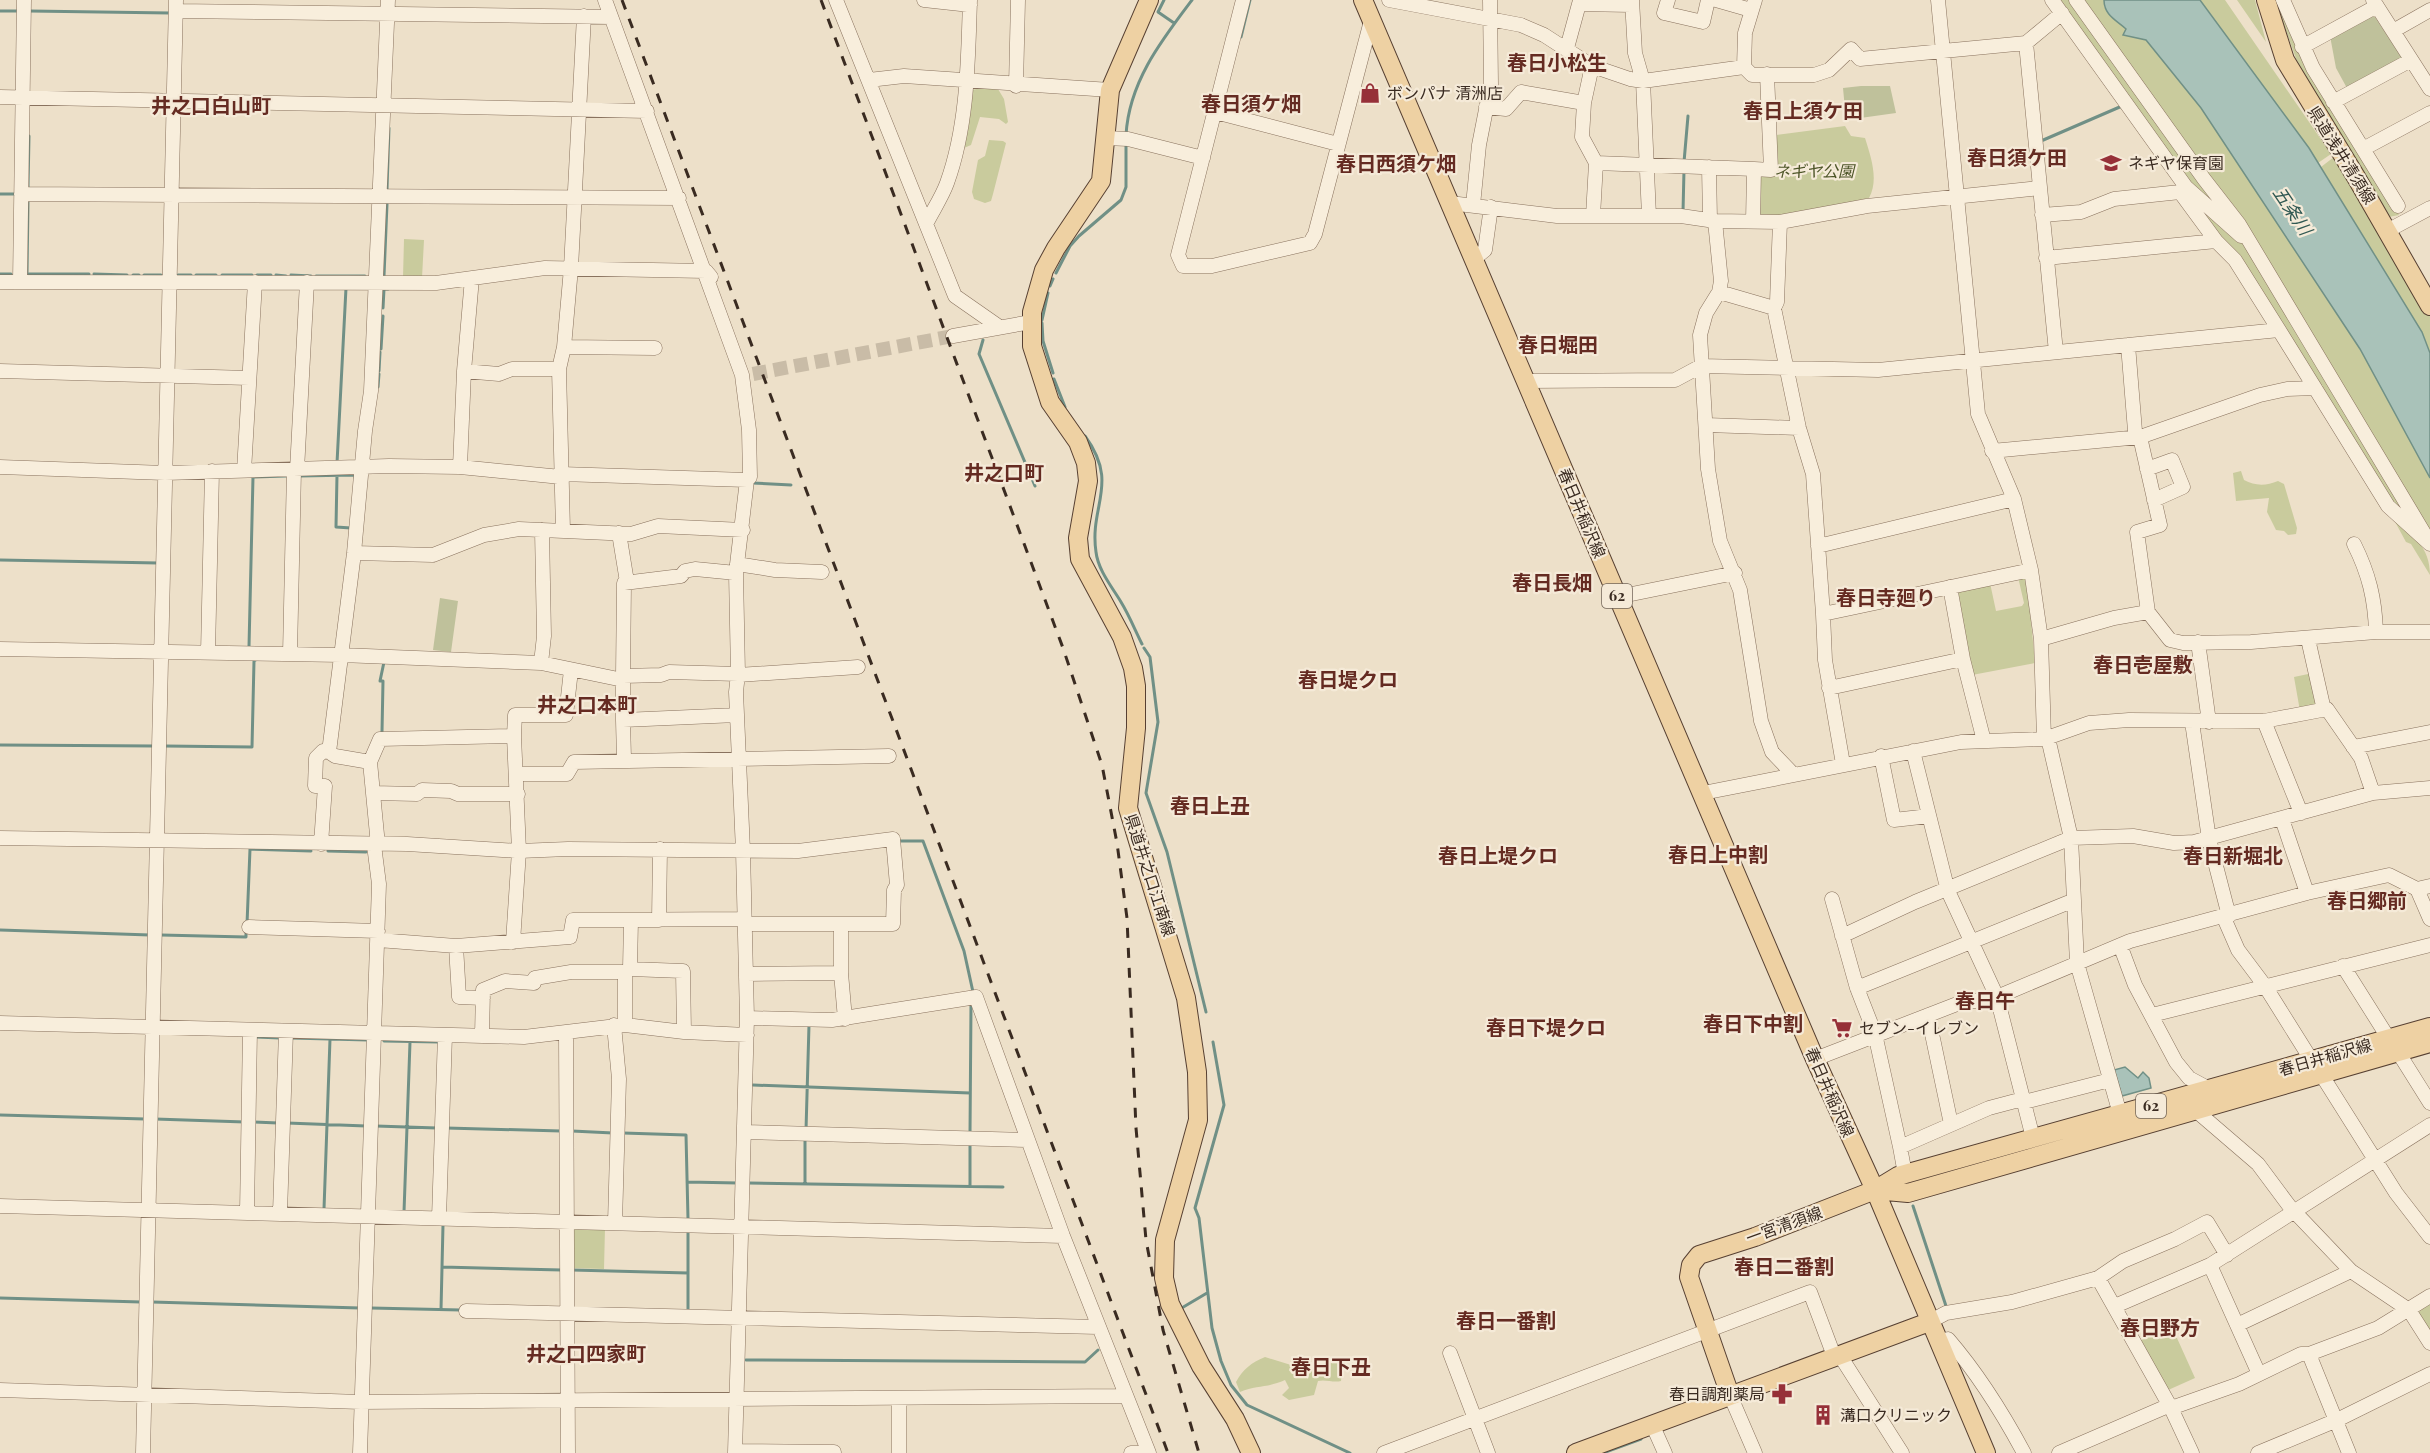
<svg xmlns="http://www.w3.org/2000/svg" width="2430" height="1453" viewBox="0 0 2430 1453" font-family="'Playfair Display','Noto Sans JP',serif">
<rect width="100%" height="100%" fill="#ede0c9"/>
<path fill="#c9cb9d" d="M2058 0H2072L2228 217 2189 185Z
M2082 0H2104V7L2126 29 2125 32 2146 40 2201 108 2360 349 2430 478V532L2245 224Z
M2200 0H2225L2331 154 2318 163Z
M2237 0H2255L2266 42Z
M2275 0H2279L2364 159 2399 215 2389 217 2299 67Z
M981 88 998 89 1004 99 1008 122 1006 124 999 119 980 117 971 145 964 148 962 145 972 90Z
M1845 126 1851 136 1865 138C1871 157 1879 180 1869 198 1847 203 1774 226 1756 214L1759 174 1776 171V135Z
M989 140 1003 141 1006 143 993 194 991 201 985 203 974 199 972 192 978 160 985 156Z
M2334 157 2359 193 2430 316V353L2422 332 2321 167Z
M2186 193 2243 243 2414 526 2389 503 2219 237Z
M404 239 424 240 422 278H403Z
M2241 471 2244 480C2255 486 2266 486 2278 481L2284 484 2297 528 2296 534 2288 535 2284 531 2276 530 2267 512 2269 498 2236 501 2233 473Z
M2393 518C2413 535 2430 547 2430 575L2411 544 2406 542Z
M2024 575 2027 579 2035 663 1972 675 1955 595 1959 589 1990 583 1996 611 2022 606 2024 603 2018 577Z
M2313 673 2319 705 2300 711 2294 677Z
M574 1227 605 1228 604 1269 571 1268V1230Z
M2430 1301V1331L2419 1313 2420 1308Z
M2172 1327 2195 1378 2166 1391 2139 1341Z
M1265 1357 1291 1365 1308 1379 1311 1365H1322L1332 1360 1338 1363 1342 1369 1341 1381C1333 1383 1326 1379 1318 1381L1314 1395 1289 1400 1282 1395 1289 1388 1285 1380C1267 1388 1257 1385 1240 1392L1236 1382C1243 1369 1251 1363 1265 1357Z"/>
<path fill="#bfc19b" d="M2368 16 2375 17 2401 56V61L2348 90 2336 68 2330 36Z
M1861 86H1890L1896 113 1846 120 1843 88Z
M440 598 458 601 451 652 433 650Z"/>
<path fill="#a9c2b9" stroke="#709086" stroke-width="1.5" d="M2104 0H2200L2309 148 2422 332 2430 353V478L2360 349 2201 108 2146 40 2123 35 2126 29C2116 20 2104 15 2104 0Z
M2125 1067 2138 1078 2143 1072 2149 1078 2151 1088 2122 1096 2114 1070Z"/>
<g fill="none" stroke-linecap="round" stroke-linejoin="round">
<path stroke="#709086" stroke-width="3" d="M1164 0 1158 12 1174 23
M0 11H19
M30 11 170 13
M1241 37 1250 0
M1126 135C1129 82 1161 41 1192 0
M2041 141 2122 106
M1684 162 1688 116
M28 187 29 136
M387 189 389 128
M0 194H17
M1683 212 1684 170
M1056 273 1070 246 1079 236 1121 200 1126 187V143
M0 274H11
M27 274 28 201
M29 274H89
M94 274 127 275
M133 275H139
M144 275H161
M178 275H191
M196 275H216
M222 275H252
M257 275H271
M276 275 286 276
M291 275 311 276
M316 276H365
M384 276 387 204
M1050 286 1053 279
M383 308 384 289H388
M1042 320 1048 293
M1042 323 1043 341 1053 373
M983 340 979 354 1035 486
M381 349 383 316
M379 371 380 352
M1054 379 1065 407
M378 387 379 374
M1085 436C1120 484 1089 505 1096 552 1098 570 1112 587 1121 602 1129 615 1135 630 1142 644
M337 463 346 288
M337 475 336 527 351 528
M299 476 355 475V478
M252 477 286 476
M752 483 791 485
M0 560 158 563
M249 647 253 477
M1144 648 1150 657 1158 722 1146 793 1167 852 1206 1012
M382 732 383 681H380L384 662
M0 745 155 746
M165 746 252 747 254 661 257 659
M898 841H923L964 951 973 992
M328 851 366 852
M247 924 250 849 311 851
M0 930 150 935
M161 935 246 937V930
M256 1037 280 1038
M291 1038 368 1040
M384 1041 439 1042
M1213 1042 1224 1105 1195 1208 1199 1218 1212 1328 1221 1361 1231 1385 1247 1405 1350 1453
M753 1085 970 1093
M0 1115 145 1119
M155 1119 245 1122
M253 1122 278 1123
M287 1123 366 1126
M376 1126 437 1128
M446 1128 561 1131
M806 1130 809 1025
M572 1131 613 1133
M623 1133 686 1135 688 1219
M970 1134 971 1004
M687 1182 738 1183
M748 1183 1003 1187
M805 1184V1140
M970 1186V1144
M1913 1206 1946 1306
M324 1209 330 1039
M404 1212 410 1042
M442 1267 562 1270
M572 1270 688 1273
M0 1298 141 1302
M152 1302 360 1308
M371 1308 461 1310
M1180 1309 1207 1293
M441 1310 443 1225
M688 1311V1231
M746 1360 1085 1362 1098 1350
M1603 1453 1641 1439"/>
<path stroke="#c9bca7" stroke-width="14" stroke-dasharray="14 7" stroke-linecap="butt" d="M753 374 953 336"/>
<g stroke="#89725e" stroke-width="15">
<path id="minor" d="M605 0 742 375 749 430 750 477 747 480 736 573 738 674 736 692 743 851 747 1018 735 1453
M836 0 955 296 998 326
M924 0 970 5
M1243 0 1178 255 1183 266H1212L1310 243 1315 234 1371 21
M1389 0 1521 25 1544 35 1592 66 1630 79 1643 81 1744 67 1752 75H1814L1829 70 1851 49 1860 59 2026 43 2062 13
M1632 0 1635 53 1643 81 1649 216
M1668 0 1664 13 1703 22 1708 0
M1716 0 1751 10
M1938 0 1978 414 2014 499 2031 570 2041 639 2044 739
M2052 0 2186 187 2241 236
M2076 0 2204 179 2239 224 2424 533
M2283 0 2313 68 2363 149 2430 113
M2373 0 2430 89
M176 11 611 17
M2393 31 2430 10
M2026 43 2056 352
M2302 47 2377 6
M1567 48 1579 4 1631 5
M1592 66 1584 103 1582 137 1596 163 1593 216
M1744 67 1745 33 1755 0
M869 80 904 76 1110 90
M1016 86 1018 0
M0 97 647 111
M2333 102 2411 60
M1486 107 1506 109 1521 92 1584 103
M1215 112 1338 144
M1106 138 1128 139 1203 158
M2363 149 2398 206
M1596 163 1754 169
M1709 167 1710 220
M2180 192 2216 241 2235 260 2279 330
M21 194 679 198
M1450 203 1557 216H1681L1715 221 1721 281 1719 292 1706 313 1700 335 1708 469 1720 541 1740 590 1761 721 1772 752 1792 773
M1473 205 1479 145 1491 84 1490 0
M2042 215 2081 212 2114 199 2180 192 2185 187
M1715 221 1780 222 1867 206 2040 188
M1753 222 1754 169 1771 170 1767 74
M1780 222 1777 302 1774 308 1799 428 1813 474 1823 614 2031 570
M926 224C933 210 942 197 947 183 968 125 968 60 970 0
M2387 231 2430 208
M2046 258 2216 241
M1474 259 1485 250 1491 207
M0 282 436 283 545 268 706 271 711 277
M20 282 24 0
M1719 292 1774 308
M953 336 1031 322
M2128 345 2135 431 2140 437 2160 525 2137 532 2148 612 2170 640 2183 643 2251 642 2376 632H2430
M564 347 655 348
M0 371 249 378
M464 371 499 374 512 369H559
M1526 381 1675 380 1701 366 1878 370 2279 330 2388 506 2430 544
M1706 425 1799 428
M1992 451 2140 437 2260 395 2287 389 2315 388
M0 467 165 473 389 466 460 467 561 477
M460 467 464 371 472 278
M2147 469 2172 460 2183 487 2154 500
M297 470 307 282
M244 471 255 282
M561 474 747 480
M563 531 559 369 564 347 571 268 584 16
M619 533 627 582
M2354 544C2369 574 2375 599 2376 632
M1818 546 2014 499
M354 553 433 555 484 535 519 529 631 534 658 526 743 530
M737 564 775 570 822 572
M1950 587 1963 659 1984 741
M1617 597 1735 573
M1823 614 1825 660 1843 764
M2041 639 2114 618 2148 612
M2308 639 2324 710
M2198 642 2209 722
M0 649 341 655 541 663 623 680V676L661 675 669 672 738 674
M208 653 212 471
M290 654 294 470
M541 663 544 636 542 530
M738 675 858 667
M623 676 624 583 681 576 685 571 695 569 736 573
M623 680V720L737 715
M1829 688 1963 659
M623 720 624 759
M2264 721 2301 813
M2192 722 2209 839 2229 916
M514 736 515 715H566L571 670
M2048 738 2071 838 2077 963 2120 1114
M2353 747 2430 732
M1913 751 1948 891 1997 997 2033 1138
M1881 756 1894 820 1929 816
M370 762 335 756 329 752 354 553 365 431 371 391 388 0
M517 774H567L574 762 889 756
M373 793 417 794 422 790 451 791 458 794H518
M1703 793 1961 742 2044 739 2089 723 2129 720 2264 721 2327 709 2361 758 2373 793
M2282 819 2307 893
M0 838 407 844 519 851 568 849 798 851 893 839 897 885 894 890 893 924H745
M321 844 325 786H315L316 758 323 751 329 752
M378 845 370 762 380 739 514 736 519 851 513 942
M2417 889 2430 919
M1832 899 1857 988 1875 1034 1900 1147
M2224 918 2238 950 2265 986 2312 1061
M659 920 660 849
M249 927 378 931
M1842 936 1915 902 2071 838 2133 836 2174 843 2194 842 2373 793 2430 788
M378 940 456 946 570 937 573 920 745 919
M2120 945 2135 985 2176 1062 2189 1078 2204 1086 2205 1091
M456 946 459 997 483 998
M2343 966 2389 1039
M630 969 683 971 684 1032
M841 973 845 1019
M746 974 841 973V924
M1857 988 2072 901
M1928 1015 1951 1124
M2152 1015 2430 945
M747 1018 832 1020 976 997 1063 1236 1149 1453
M0 1023 524 1037 625 1025 684 1032 747 1035
M614 1025 619 1079 615 1223
M625 1025V972L630 969 631 920
M566 1034 568 1453
M482 1036 483 990 505 981 534 983 535 978 571 972H625
M2398 1052 2430 1103
M1815 1059 1957 1004 1997 997 2130 941 2307 893 2389 875 2417 889 2430 886
M2321 1074 2396 1193 2430 1237
M2024 1102 2110 1080
M2194 1109 2258 1164 2290 1207 2351 1271 2409 1310 2430 1343
M745 1132 1027 1140
M1905 1174 1900 1147 1989 1108 2023 1099
M0 1206 1063 1236
M247 1212 250 1030
M280 1213 286 1031
M439 1218 445 1035
M2210 1265 2259 1374
M2098 1278 2171 1408 2192 1453
M2115 1306 2210 1265 2430 1125
M466 1311 1098 1327
M1929 1322 1946 1313 2012 1302 2098 1278 2123 1261 2175 1239 2207 1222 2227 1255
M2237 1325 2351 1271
M1938 1343 1948 1339C1979 1375 2002 1412 2024 1453
M1450 1353 1488 1453
M1839 1354 1902 1453
M2309 1354 2349 1453
M0 1390 361 1402 1124 1396
M1730 1395 1755 1453
M2171 1408 2239 1384 2301 1354H2309L2378 1328 2430 1296
M1652 1424 1665 1453
M735 1451 834 1452
M143 1453 176 0
M360 1453 379 884 374 845
M899 1453V1398
M1131 1453 1147 1452
M1384 1453 1810 1292 1834 1356
M2059 1453 2170 1405
M2258 1453 2337 1420 2430 1374"/>
</g>
<g stroke="#574032" stroke-width="20">
<path id="major" d="M1149 0 1110 90 1101 181 1056 248 1044 270 1032 312V346L1050 402 1078 442 1086 463 1088 481 1078 538 1080 559 1122 637 1133 668 1136 686V728L1128 808 1186 998 1197 1072 1198 1120 1165 1240 1164 1278 1170 1304 1201 1366 1235 1419 1251 1453
M1363 0 1815 1059 1875 1190 1986 1453
M2266 0 2285 60 2356 177 2430 306
M1875 1190 1908 1193 2430 1043
M1730 1395 1689 1277 1691 1265 1699 1255 1755 1237 1875 1190 1898 1176 2430 1027
M1576 1453 1929 1322"/>
</g>
<use href="#minor" stroke="#f8eedc" stroke-width="14"/>
<use href="#major" stroke="#eed1a3" stroke-width="18"/>
<path stroke="#3a2b21" stroke-width="3" stroke-dasharray="10 10" stroke-linecap="butt" d="M622 0 1168 1453
M821 0 1063 648 1102 765 1117 843 1127 918 1136 1128 1146 1240 1163 1330 1199 1453"/>
</g>
<defs>
<g id="shop-bare" transform="scale(1.62)"><path d="M-5-2.5h2.3a2.7 3.5 0 0 1 5.4 0H5L5.5 6h-11ZM-1.5-2.5h3a1.5 2.3 0 0 0-3 0Z" fill="#963038" stroke="#f5ead8" stroke-width="2.5" paint-order="stroke"/></g>
<g id="school-bare" transform="scale(1.62)"><path d="M0-5L7-2L0 1L-7-2ZM-4 1L0 2.5L4 1V4Q0 6-4 4Z" fill="#963038" stroke="#f5ead8" stroke-width="2.5" paint-order="stroke"/></g>
<g id="supermarket-bare" transform="scale(1.62)"><path d="M-6-5.5h2.5l.6 2H6L4.5 2H-2.5L-4.4-4H-6ZM-1.5 3.2a1.3 1.3 0 1 0 .1 0ZM3 3.2a1.3 1.3 0 1 0 .1 0Z" fill="#963038" stroke="#f5ead8" stroke-width="2.5" paint-order="stroke"/></g>
<g id="pharmacy-bare" transform="scale(1.62)"><path d="M-2-6h4v4h4v4h-4v4h-4v-4h-4v-4h4Z" fill="#963038" stroke="#f5ead8" stroke-width="2.5" paint-order="stroke"/></g>
<g id="building-bare" transform="scale(1.62)"><path d="M-4-6H4V6H1V3H-1V6H-4ZM-2.5-4.3h1.7v1.8h-1.7ZM.8-4.3h1.7v1.8H.8ZM-2.5-1h1.7V.8h-1.7ZM.8-1h1.7V.8H.8Z" fill="#963038" stroke="#f5ead8" stroke-width="2.5" paint-order="stroke"/></g>
</defs>
<g fill-rule="evenodd">
<use href="#shop-bare" x="1370" y="93"/>
<use href="#school-bare" x="2111" y="163"/>
<use href="#supermarket-bare" x="1842" y="1028"/>
<use href="#pharmacy-bare" x="1782" y="1394"/>
<use href="#building-bare" x="1823" y="1415"/>
</g>
<g text-anchor="middle" stroke-width="4.5" stroke-linejoin="round" paint-order="stroke">
<g fill="#f5ead8" stroke="#726458" stroke-width="1.5">
<rect x="1602" y="584" width="30" height="24" rx="4.5"/>
<rect x="2136" y="1094" width="30" height="24" rx="4.5"/>
</g>
<g font-size="15" font-weight="bold" fill="#3a2b21">
<text x="1617" y="601">62</text>
<text x="2151" y="1111">62</text>
</g>
<g font-size="16" fill="#3a2b21" stroke="#f5ead8" text-anchor="start">
<text x="1387" y="99">ボンパナ 清洲店</text>
<text x="2128" y="169">ネギヤ保育園</text>
<text x="1859" y="1034">セブン-イレブン</text>
<text x="1765" y="1400" text-anchor="end">春日調剤薬局</text>
<text x="1840" y="1421">溝口クリニック</text>
</g>
<g font-size="16" fill="#3a2b21" stroke="#f5ead8">
<text transform="translate(2342 155) rotate(58)" y="6">県道浅井清須線</text>
<text transform="translate(1582 513) rotate(67)" y="6">春日井稲沢線</text>
<text transform="translate(1150 875) rotate(72)" y="6">県道井之口江南線</text>
<text transform="translate(2325 1057) rotate(-16)" y="6">春日井稲沢線</text>
<text transform="translate(1830 1092) rotate(66)" y="6">春日井稲沢線</text>
<text transform="translate(1784 1225) rotate(-20)" y="6">一宮清須線</text>
</g>
<g font-size="16" font-style="italic" fill="#4d5528" stroke="#f5ead8">
<text x="1814" y="177">ネギヤ公園</text>
</g>
<g font-size="18" font-style="italic" fill="#315953" stroke="#f5ead8">
<text transform="translate(2292 211) rotate(56)" y="6">五条川</text>
</g>
<g font-size="20" font-weight="bold" fill="#652b22" stroke="#f5ead8">
<text x="1557" y="70">春日小松生</text>
<text x="1251" y="111">春日須ケ畑</text>
<text x="211" y="113">井之口白山町</text>
<text x="1803" y="118">春日上須ケ田</text>
<text x="2017" y="165">春日須ケ田</text>
<text x="1396" y="171">春日西須ケ畑</text>
<text x="1558" y="352">春日堀田</text>
<text x="1004" y="480">井之口町</text>
<text x="1552" y="590">春日長畑</text>
<text x="1886" y="605">春日寺廻り</text>
<text x="2143" y="672">春日壱屋敷</text>
<text x="1348" y="687">春日堤クロ</text>
<text x="587" y="712">井之口本町</text>
<text x="1210" y="813">春日上丑</text>
<text x="1718" y="862">春日上中割</text>
<text x="1498" y="863">春日上堤クロ</text>
<text x="2233" y="863">春日新堀北</text>
<text x="2367" y="908">春日郷前</text>
<text x="1985" y="1008">春日午</text>
<text x="1753" y="1031">春日下中割</text>
<text x="1546" y="1035">春日下堤クロ</text>
<text x="1784" y="1274">春日二番割</text>
<text x="1506" y="1328">春日一番割</text>
<text x="2160" y="1335">春日野方</text>
<text x="586" y="1361">井之口四家町</text>
<text x="1331" y="1374">春日下丑</text>
</g>
</g>
</svg>
